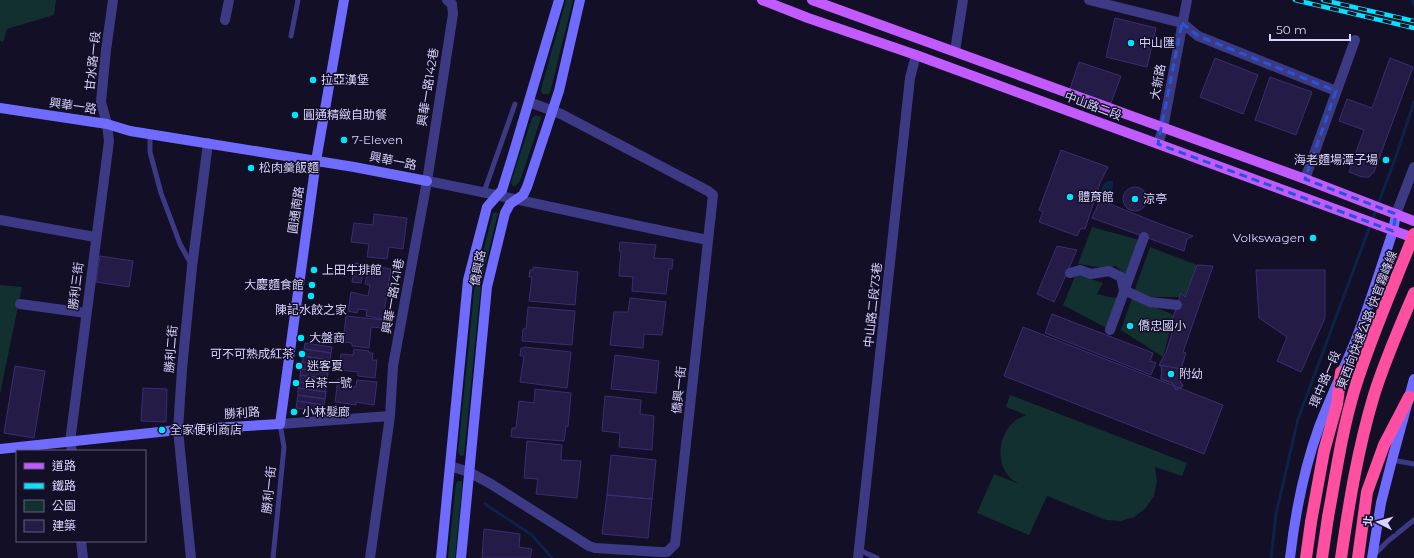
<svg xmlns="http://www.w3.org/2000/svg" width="1414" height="558" viewBox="0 0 1414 558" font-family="Montserrat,'Noto Sans TC',sans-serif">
<rect width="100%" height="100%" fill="#130f26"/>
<path fill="#12302f" d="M0 0H56L54 15 7 29 3 42 0 41Z
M566 0H573L551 89 549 94H542L541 89Z
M536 115 541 117 540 121 520 181 515 186H513L511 183 512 179 532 118Z
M496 212 498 214 497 217 481 283 464 455 461 456 458 453 475 282 493 213Z
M1092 227 1143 241 1126 276 1116 266 1104 268 1078 264Z
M1150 247 1197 265 1185 297H1144L1135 289Z
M1076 274 1103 283 1097 294 1114 298 1118 297 1110 330 1063 305Z
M0 285 22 287 0 394Z
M1132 298 1174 315 1163 357 1121 330Z
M1010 395 1187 463 1182 476 1155 467 1157 481 1154 496 1145 509 1134 517 1121 521 1106 520 1047 496 1029 535 977 513 994 474 1019 484C1015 481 1010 479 1007 474 997 461 999 440 1009 427 1013 421 1020 418 1026 415L1006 407Z
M458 481H462V487L455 558H448L456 483Z"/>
<path fill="#0c2248" d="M1107 181H1113V185L1110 200C1100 197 1098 188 1107 181Z"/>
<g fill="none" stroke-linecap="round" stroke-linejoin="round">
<path stroke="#0c2248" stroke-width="3" d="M1412 0 1414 4
M485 504 532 535 552 558
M1271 558 1276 514 1298 419 1396 156 1414 102"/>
</g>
<path fill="#241b47" stroke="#3b2d73" d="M1115 18 1156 28 1147 67 1106 57Z
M1215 58 1258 75 1243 114 1200 97Z
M1390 58 1413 67 1374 172 1369 177H1362L1349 172 1364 130 1339 121 1347 99 1372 108Z
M1079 62 1121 76 1111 103 1070 89Z
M1270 77 1312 92 1296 135 1255 120Z
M1061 150 1108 167 1100 183 1085 229 1081 228 1077 236 1039 222 1043 212 1039 210Z
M1123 199a12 12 0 1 1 24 0a12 12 0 1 1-24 0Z
M1100 200 1160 224 1193 236 1187 239 1184 251 1092 218Z
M374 214 407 218 403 249 389 247 387 259 367 257 369 244 351 242 354 223 373 225Z
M620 242 656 245 654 258 673 259 672 269H669L666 294 632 291 633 277 619 276 621 251H619Z
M1057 246 1077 250 1054 302 1037 294Z
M100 256 133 261 129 287 96 282Z
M355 263 391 269 383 319 366 316 367 310 358 309 357 313 348 311 351 292 368 296 370 285 365 284 367 274 363 273 361 283 352 282Z
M1197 265 1213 266 1183 352 1186 353 1182 366 1180 381 1183 386 1176 390 1172 383 1161 379 1162 368 1159 365 1166 352 1173 330 1170 327 1181 293 1185 297Z
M533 267 578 272 575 305 529 301 532 277H529L530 270H533Z
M1256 270H1325V318L1301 372 1277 361 1287 337 1259 318Z
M630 298 666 302 662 335 644 334 643 348 610 345 614 312H628Z
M528 307 575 311 572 345 522 341 523 329H526Z
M1052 314 1153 353 1150 361 1156 363 1151 375 1045 333Z
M346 316 384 320 383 328 371 327 369 348 352 346V343L343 342Z
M1023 327 1223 405 1204 454 1004 376Z
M305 343 332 347 331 353 304 349Z
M524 347 571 352 567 388 520 382 524 356H520L521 348H524Z
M304 349 331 353 330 360 303 356Z
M354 349 369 351V353H373L372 360H377L375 378 358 376V372L339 370 341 354 353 355Z
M615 355 659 361 656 393 611 389Z
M303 356 330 360 329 366 302 362Z
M302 362 329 366 328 373 301 369Z
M1159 365 1182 369 1180 381 1183 386 1176 390 1172 383 1161 379 1162 368Z
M15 366 45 371 34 438 4 433Z
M301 369 328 373 327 379 300 375Z
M300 375 327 379 326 386 300 382Z
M338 379 350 380 349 386 356 387 357 380 377 382 374 405 356 402V405L335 402Z
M300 382 326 386V392L298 388Z
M143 388 167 389 166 422 141 421Z
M298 388 326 392 325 399 298 395Z
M535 389 571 393 568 427 566 426 564 441 511 437 512 428H516L519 401 534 403Z
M298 395 325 399 324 405 297 401Z
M605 396 641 400 640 414 654 416 652 450 619 447 620 433 602 431Z
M297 401 324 405 323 412 296 408Z
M527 441 562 445 561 460 581 461 577 498 536 494 538 479 524 478Z
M611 455 656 460 652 499 607 495Z
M607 495 652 499 648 538 602 534Z
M484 529 520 534 519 547 532 549 530 558H482Z"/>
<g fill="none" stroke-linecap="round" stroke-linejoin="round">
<path stroke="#3d3a85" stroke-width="5" d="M291 36 298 0
M150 134V152L161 193 180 244 191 264
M484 192 515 104
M1392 460 1414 464
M859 550 877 558
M1374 555 1388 541 1414 520
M273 558 284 447 280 424"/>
<path stroke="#3d3a85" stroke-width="10" d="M1089 0 1182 23 1198 36 1336 91
M225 20 229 0
M955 51 963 0
M1158 144 1163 128 1187 0
M1305 179 1355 40
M427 181C521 199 614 222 708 240
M1396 214 1414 167
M0 220 95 237
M1070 273 1080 270 1091 274 1109 271 1121 277 1124 290 1150 302 1177 305
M20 304 86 313
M1110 330 1144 237
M280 424 390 416
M72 451 70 442 109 141 107 124 101 102 106 50 113 0
M450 466 469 472 491 484 589 546 595 548 660 552H667L675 544 713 195 708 191 561 114 529 102
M81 541 83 558
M191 558 178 430 182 369 192 267 208 143
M370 558 390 416 393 366 427 181 453 14 452 4 447 0
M858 558 910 78 916 55"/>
<path stroke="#6f6bff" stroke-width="10" d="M0 108 107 124 130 131 354 167 427 181
M0 449 178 430 280 424 316 161 344 0
M441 558 468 280 487 207 502 190 512 158 559 0
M461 558 487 287 505 213 510 204 523 195 527 187 559 91 580 0
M1290 558C1295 514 1304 469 1319 427 1329 401 1341 375 1352 349 1368 311 1380 270 1393 231L1396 214
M1372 558 1381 503 1392 460 1414 379"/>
<path stroke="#c25bff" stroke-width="10" d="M762 0 808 18 916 55 1414 238
M812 0 1305 179 1414 221"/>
<path stroke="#ff4fa3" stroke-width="12" d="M1306 558 1311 522 1324 451 1337 404 1341 372
M1322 558 1328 517
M1341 558C1349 503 1358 448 1374 395 1385 360 1400 326 1414 293
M1358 558 1367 492 1384 445 1409 397"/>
<g stroke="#00e5ff" stroke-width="4.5">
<path id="rail" d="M1295 0 1414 28
M1323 0 1414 21"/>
</g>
<use href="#rail" stroke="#130f26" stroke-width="3" stroke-dasharray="9" stroke-linecap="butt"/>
<path stroke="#ff4fa3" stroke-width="12" d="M1328 517C1336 474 1342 430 1355 388 1371 336 1394 285 1414 234"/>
</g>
<path fill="none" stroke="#2655da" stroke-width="3" stroke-dasharray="8 5" stroke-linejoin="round" d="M1182 23 1198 36 1336 91 1305 179 1396 214 1393 231 1158 144Z"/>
<g fill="#00e5ff" stroke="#130f26" stroke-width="1.5">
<circle cx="1131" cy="43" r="4"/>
<circle cx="313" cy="80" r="4"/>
<circle cx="295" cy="115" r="4"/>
<circle cx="344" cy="140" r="4"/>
<circle cx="1386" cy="160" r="4"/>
<circle cx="251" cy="168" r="4"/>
<circle cx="1070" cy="197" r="4"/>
<circle cx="1135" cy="199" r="4"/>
<circle cx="1313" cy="238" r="4"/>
<circle cx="314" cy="270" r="4"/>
<circle cx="312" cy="285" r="4"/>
<circle cx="311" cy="296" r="4"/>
<circle cx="1130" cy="326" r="4"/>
<circle cx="301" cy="338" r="4"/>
<circle cx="302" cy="354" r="4"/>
<circle cx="299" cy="366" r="4"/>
<circle cx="1171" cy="374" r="4"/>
<circle cx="296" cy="383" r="4"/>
<circle cx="294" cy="412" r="4"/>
<circle cx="162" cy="430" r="4"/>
</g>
<g text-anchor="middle" stroke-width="3" stroke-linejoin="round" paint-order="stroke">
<g font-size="12" fill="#d9d4ff" stroke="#130f26" text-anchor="start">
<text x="1139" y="47">中山匯</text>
<text x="321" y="84">拉亞漢堡</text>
<text x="303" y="119">圓通精緻自助餐</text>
<text x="352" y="144">7-Eleven</text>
<text x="1378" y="164" text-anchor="end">海老麵場潭子場</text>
<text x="259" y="172">松肉羹飯麵</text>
<text x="1078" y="201">體育館</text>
<text x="1143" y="203">涼亭</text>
<text x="1305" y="242" text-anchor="end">Volkswagen</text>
<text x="322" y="274">上田牛排館</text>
<text x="304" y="289" text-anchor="end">大慶麵食館</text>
<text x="311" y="314" text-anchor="middle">陳記水餃之家</text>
<text x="1138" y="330">僑忠國小</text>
<text x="309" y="342">大盤商</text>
<text x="294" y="358" text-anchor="end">可不可熟成紅茶</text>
<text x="307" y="370">迷客夏</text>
<text x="1179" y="378">附幼</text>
<text x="304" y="387">台茶一號</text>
<text x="302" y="416">小林髮廊</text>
<text x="170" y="434">全家便利商店</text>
</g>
<g font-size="12" fill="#d9d4ff" stroke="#130f26">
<text transform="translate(93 61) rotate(-84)" y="4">甘水路一段</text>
<text transform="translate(1158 82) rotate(-80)" y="4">大新路</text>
<text transform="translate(428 87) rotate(-81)" y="4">興華一路142巷</text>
<text transform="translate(73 106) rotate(8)" y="4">興華一路</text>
<text transform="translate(1093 106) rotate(20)" y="4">中山路二段</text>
<text transform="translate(393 161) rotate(11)" y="4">興華一路</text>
<text transform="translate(296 210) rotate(-82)" y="4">圓通南路</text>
<text transform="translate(478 268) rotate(-79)" y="4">僑興路</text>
<text transform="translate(76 286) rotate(-83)" y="4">勝利三街</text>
<text transform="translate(393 296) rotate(-80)" y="4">興華一路141巷</text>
<text transform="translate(873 305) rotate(-84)" y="4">中山路二段73巷</text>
<text transform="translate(1367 320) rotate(-69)" y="4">東西向快速公路 快官霧峰線</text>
<text transform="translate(171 349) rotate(-85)" y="4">勝利二街</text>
<text transform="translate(1325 379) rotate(-67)" y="4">環中路一段</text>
<text transform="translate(679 390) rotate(-84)" y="4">僑興一街</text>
<text transform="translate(242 413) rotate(-4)" y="4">勝利路</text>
<text transform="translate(269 490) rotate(-84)" y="4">勝利一街</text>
</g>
</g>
<rect x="16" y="450" width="130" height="92" fill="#130f26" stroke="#625e7d"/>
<rect x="24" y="463" width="20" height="6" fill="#c25bff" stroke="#625e7d"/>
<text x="52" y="470" font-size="12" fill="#d9d4ff">道路</text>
<rect x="24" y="483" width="20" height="6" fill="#00e5ff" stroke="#625e7d"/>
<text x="52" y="490" font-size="12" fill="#d9d4ff">鐵路</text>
<rect x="24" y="500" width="20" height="12" fill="#12302f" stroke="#625e7d"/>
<text x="52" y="510" font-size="12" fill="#d9d4ff">公園</text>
<rect x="24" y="520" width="20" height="12" fill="#241b47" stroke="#625e7d"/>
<text x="52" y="530" font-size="12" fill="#d9d4ff">建築</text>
<g transform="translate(1378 522) rotate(276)" stroke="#130f26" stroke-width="3" paint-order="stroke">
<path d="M0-3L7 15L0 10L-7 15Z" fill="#d9d4ff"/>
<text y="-6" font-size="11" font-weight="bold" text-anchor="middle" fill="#d9d4ff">北</text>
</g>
<path d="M1270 34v6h80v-6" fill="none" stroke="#d9d4ff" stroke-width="2"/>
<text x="1276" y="34" font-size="12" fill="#d9d4ff" stroke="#130f26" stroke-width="3" paint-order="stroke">50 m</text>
</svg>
